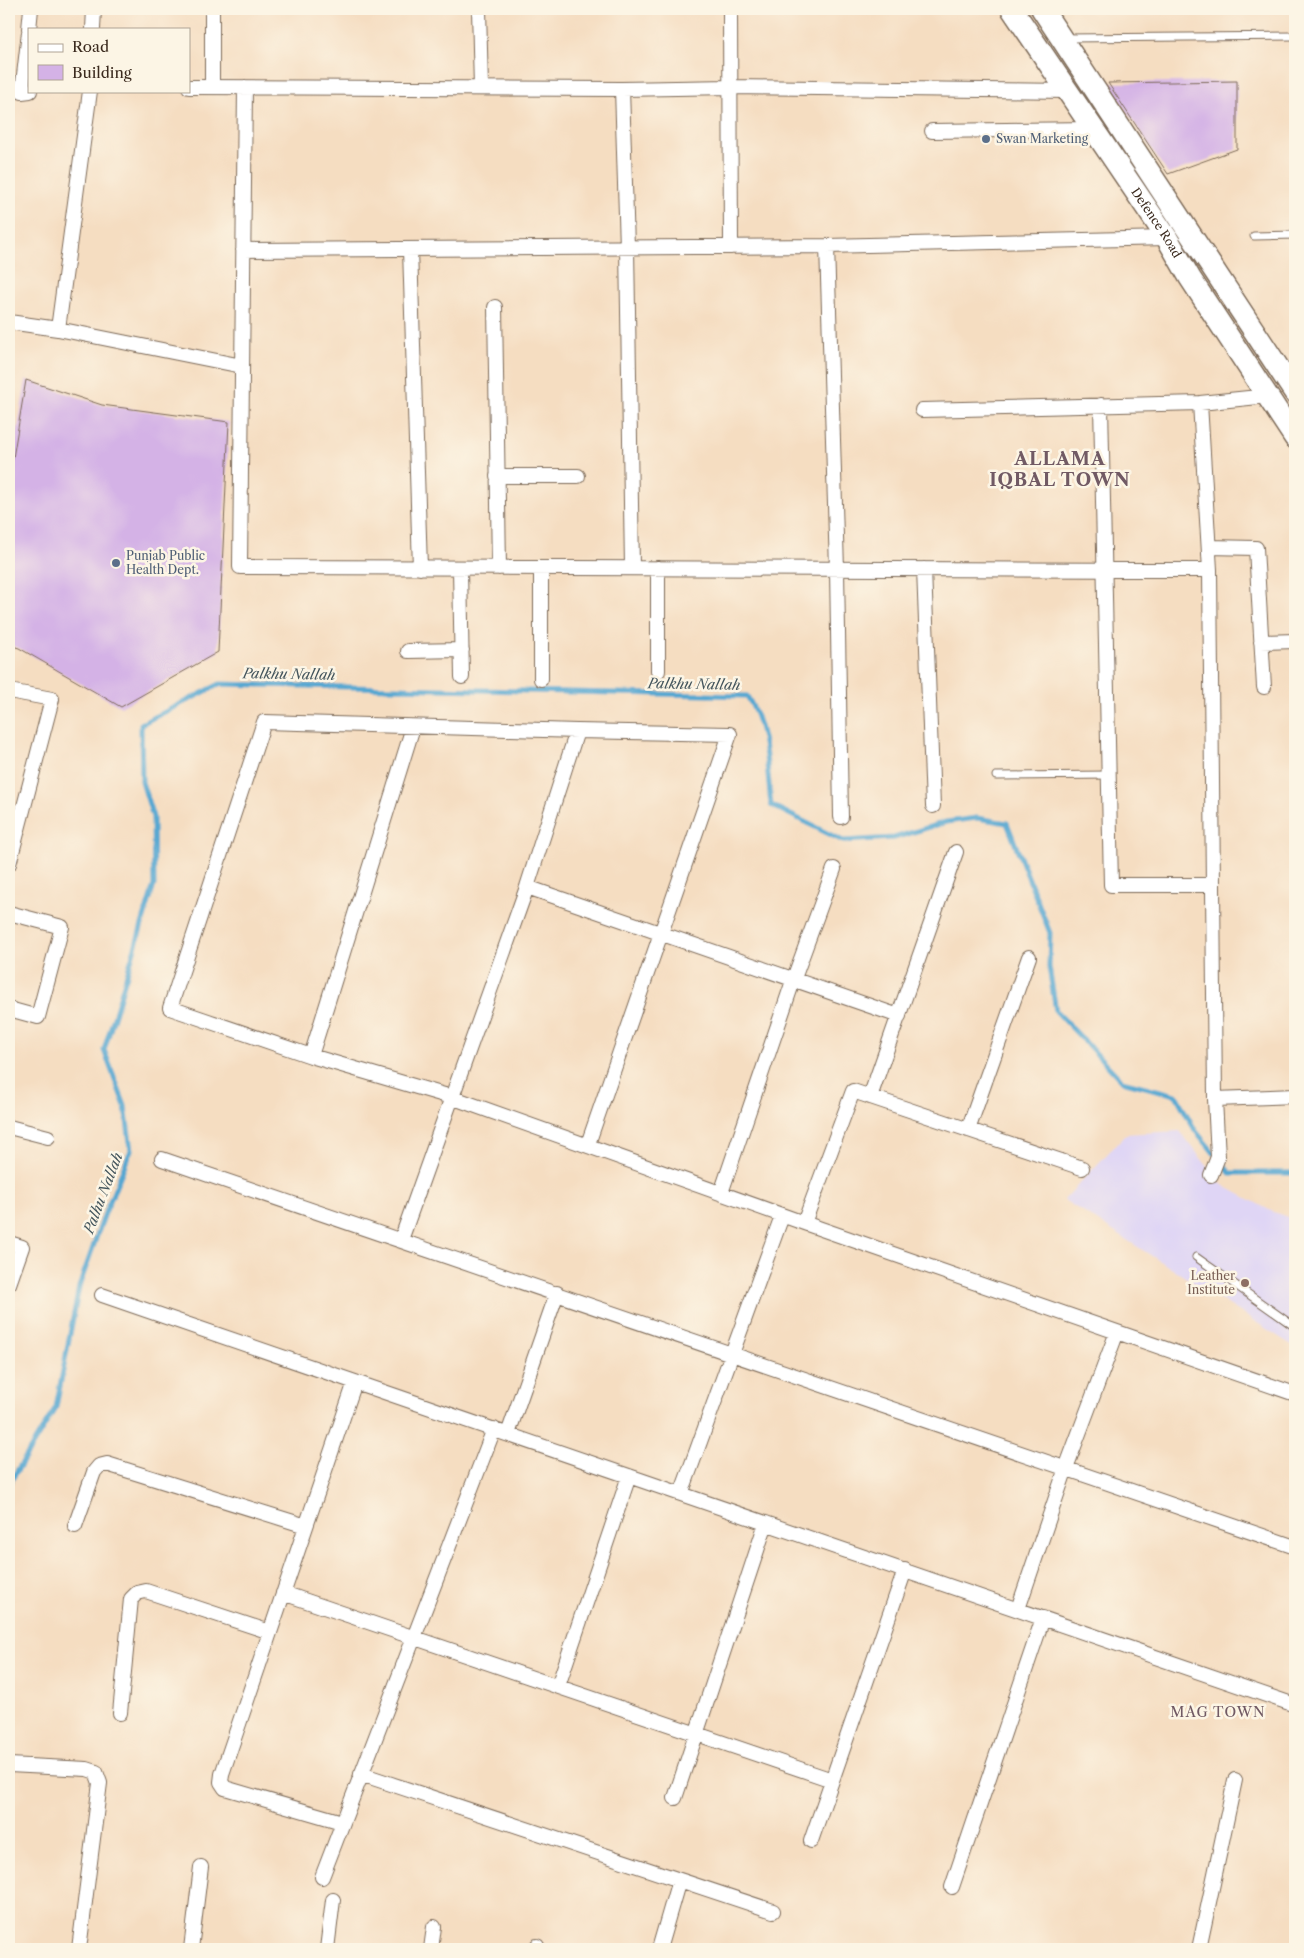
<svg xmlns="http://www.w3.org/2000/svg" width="1304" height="1958" viewBox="0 0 1304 1958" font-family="'Libre Caslon Text',serif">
<rect width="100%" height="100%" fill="#fcf5e5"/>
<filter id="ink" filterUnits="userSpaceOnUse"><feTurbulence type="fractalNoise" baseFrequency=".02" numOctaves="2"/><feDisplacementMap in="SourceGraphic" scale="10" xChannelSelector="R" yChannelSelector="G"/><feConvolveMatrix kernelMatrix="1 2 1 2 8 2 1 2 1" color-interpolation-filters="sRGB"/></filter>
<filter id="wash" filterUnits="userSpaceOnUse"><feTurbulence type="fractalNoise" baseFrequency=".0096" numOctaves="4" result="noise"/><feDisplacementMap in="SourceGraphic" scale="20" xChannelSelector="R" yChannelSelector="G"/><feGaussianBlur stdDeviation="1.12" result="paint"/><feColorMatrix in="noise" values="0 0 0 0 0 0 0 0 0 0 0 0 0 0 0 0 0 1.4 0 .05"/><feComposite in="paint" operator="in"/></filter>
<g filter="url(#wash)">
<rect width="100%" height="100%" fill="#f5ddc1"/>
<path fill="#dfd5f5" d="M1180 1131 1221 1184 1271 1211 1295 1220V1347L1064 1200 1126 1134Z"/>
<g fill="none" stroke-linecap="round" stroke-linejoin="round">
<path stroke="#57a7d1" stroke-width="5" d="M1220 1160 1230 1173H1295
M9 1484 56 1407 79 1287 105 1213 131 1150 125 1106 104 1050 154 885 153 817 142 782 141 724 220 684 747 696C767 728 767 769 771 805L843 841 894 838 946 822 977 818 1007 823 1050 933 1049 967 1056 1011 1122 1081 1176 1095 1195 1130 1214 1153"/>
</g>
<g id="blocks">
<path fill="#d4b2e6" d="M1237 81V149L1168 174 1108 83Z
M26 380 102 405 229 422 218 652 121 707 19 648 9 645V482Z"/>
</g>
</g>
<g filter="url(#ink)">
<use href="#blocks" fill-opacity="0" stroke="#7c6957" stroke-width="1"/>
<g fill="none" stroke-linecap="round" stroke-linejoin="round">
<g stroke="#7c6957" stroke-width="9">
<path id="service" d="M1066 38 1295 36
M1254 236 1295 235
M996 776 1109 775
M1196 1257 1295 1327"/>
</g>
<g stroke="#7c6957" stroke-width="16">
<path id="minor" d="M212 9V87
M479 9 481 88
M730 9 731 247
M29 29 31 9
M93 29 94 9
M29 32 22 92 30 91
M189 87 622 89 730 87 1068 91
M245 87 240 567 1210 570
M622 89 627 247 632 568
M932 131 1094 129
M827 246 837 569 841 817
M410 249 420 568
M243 250 827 246 1167 238
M495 307 499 568
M9 322 58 329 242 366
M58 329 90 91
M1200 403 1210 570 1215 1099 1218 1157 1211 1175
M1101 405 1111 885H1212
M922 410 1200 403 1268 396
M497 476H578
M1209 547 1256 548 1264 687
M460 568 462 677
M924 569 933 806
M1261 642 1295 641
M408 651 462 650
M658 671V568
M541 679V568
M9 691 52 699 9 864
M527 887 899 1016
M9 913 62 927 38 1017 9 1009
M311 1056 413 727
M870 1097 956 852
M1215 1099 1295 1096
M9 1127 48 1137
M968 1130 1029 957
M588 1144 730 734 577 731 264 722 170 1008 311 1056 451 1097 804 1223 1295 1394
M162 1159 1295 1547
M721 1193 793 981 834 869
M804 1223 853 1091 1082 1168
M401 1240 527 887 577 731
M9 1243 22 1247 9 1284
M102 1295 1295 1705
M508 1434 557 1293
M681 1494 782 1216
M75 1526 94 1472 99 1466 107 1464 306 1526
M283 1593 832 1780
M1018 1609 1066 1468 1117 1332
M558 1686 629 1476
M120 1713 131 1599 137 1593 146 1591 270 1632
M9 1765 87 1769 96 1772 100 1783 79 1949
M361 1774 773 1911
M675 1798 766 1523
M342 1822 225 1788 221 1782 222 1774 355 1382
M811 1841 905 1570
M322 1877 494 1429
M952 1887 1043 1618
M191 1949 201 1867
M327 1949 333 1900
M431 1949 434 1927
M537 1949V1946
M659 1949 679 1880
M1199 1949 1235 1780"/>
</g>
<g stroke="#7c6957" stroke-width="24">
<g id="primary">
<path id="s1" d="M1012 9 1167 238 1190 278 1295 438"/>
<path d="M1042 9 1295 393"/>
</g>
</g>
<use href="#service" stroke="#fff" stroke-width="7"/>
<use href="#minor" stroke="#fff" stroke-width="14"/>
<use href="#primary" stroke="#fff" stroke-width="21"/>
</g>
</g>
<g fill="#5c6f8a" stroke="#fcf5e5" stroke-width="2">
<circle cx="986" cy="139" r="5"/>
<circle cx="116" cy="563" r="5"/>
</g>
<circle fill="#8d6e63" stroke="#fcf5e5" stroke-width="2" cx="1245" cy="1283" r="5"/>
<g text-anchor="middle" stroke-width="5" stroke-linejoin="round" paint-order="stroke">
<g font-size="12" fill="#4e5e75" stroke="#fcf5e5" text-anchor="start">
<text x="996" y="143">Swan Marketing</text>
<text x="126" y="560">Punjab Public<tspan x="126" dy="14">Health Dept.</tspan></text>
</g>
<g font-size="12" fill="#3b2a1e" stroke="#fcf5e5">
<text dy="4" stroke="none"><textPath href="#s1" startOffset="258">Defence Road</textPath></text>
</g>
<g font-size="12" fill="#785e54" stroke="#fcf5e5" text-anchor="end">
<text x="1235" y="1280">Leather<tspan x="1235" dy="14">Institute</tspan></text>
</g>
<g font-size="14" font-style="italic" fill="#45565d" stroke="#fcf5e5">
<text transform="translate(289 674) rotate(1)" y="5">Palkhu Nallah</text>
<text transform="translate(694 684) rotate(1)" y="5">Palkhu Nallah</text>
<text transform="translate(103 1193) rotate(-69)" y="5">Palhu Nallah</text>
</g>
<g font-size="14" letter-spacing="1" fill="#715a64" stroke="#fcf5e5">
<text x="1218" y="1717">MAG TOWN</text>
</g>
<g font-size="18" font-weight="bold" letter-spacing="1" fill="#715a64" stroke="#fcf5e5">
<text x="1060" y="465">ALLAMA<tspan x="1060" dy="21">IQBAL TOWN</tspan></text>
</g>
</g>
<rect width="1304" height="1958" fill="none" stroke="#fcf5e5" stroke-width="30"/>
<rect x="28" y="28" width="162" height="65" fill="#fcf5e5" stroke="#afa495"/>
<rect x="38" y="44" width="25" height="8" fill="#ffffff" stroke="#afa495"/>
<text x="72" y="52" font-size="15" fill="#3b2a1e">Road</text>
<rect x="38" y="65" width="25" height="15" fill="#d4b2e6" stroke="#afa495"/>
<text x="72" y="78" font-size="15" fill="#3b2a1e">Building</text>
</svg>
